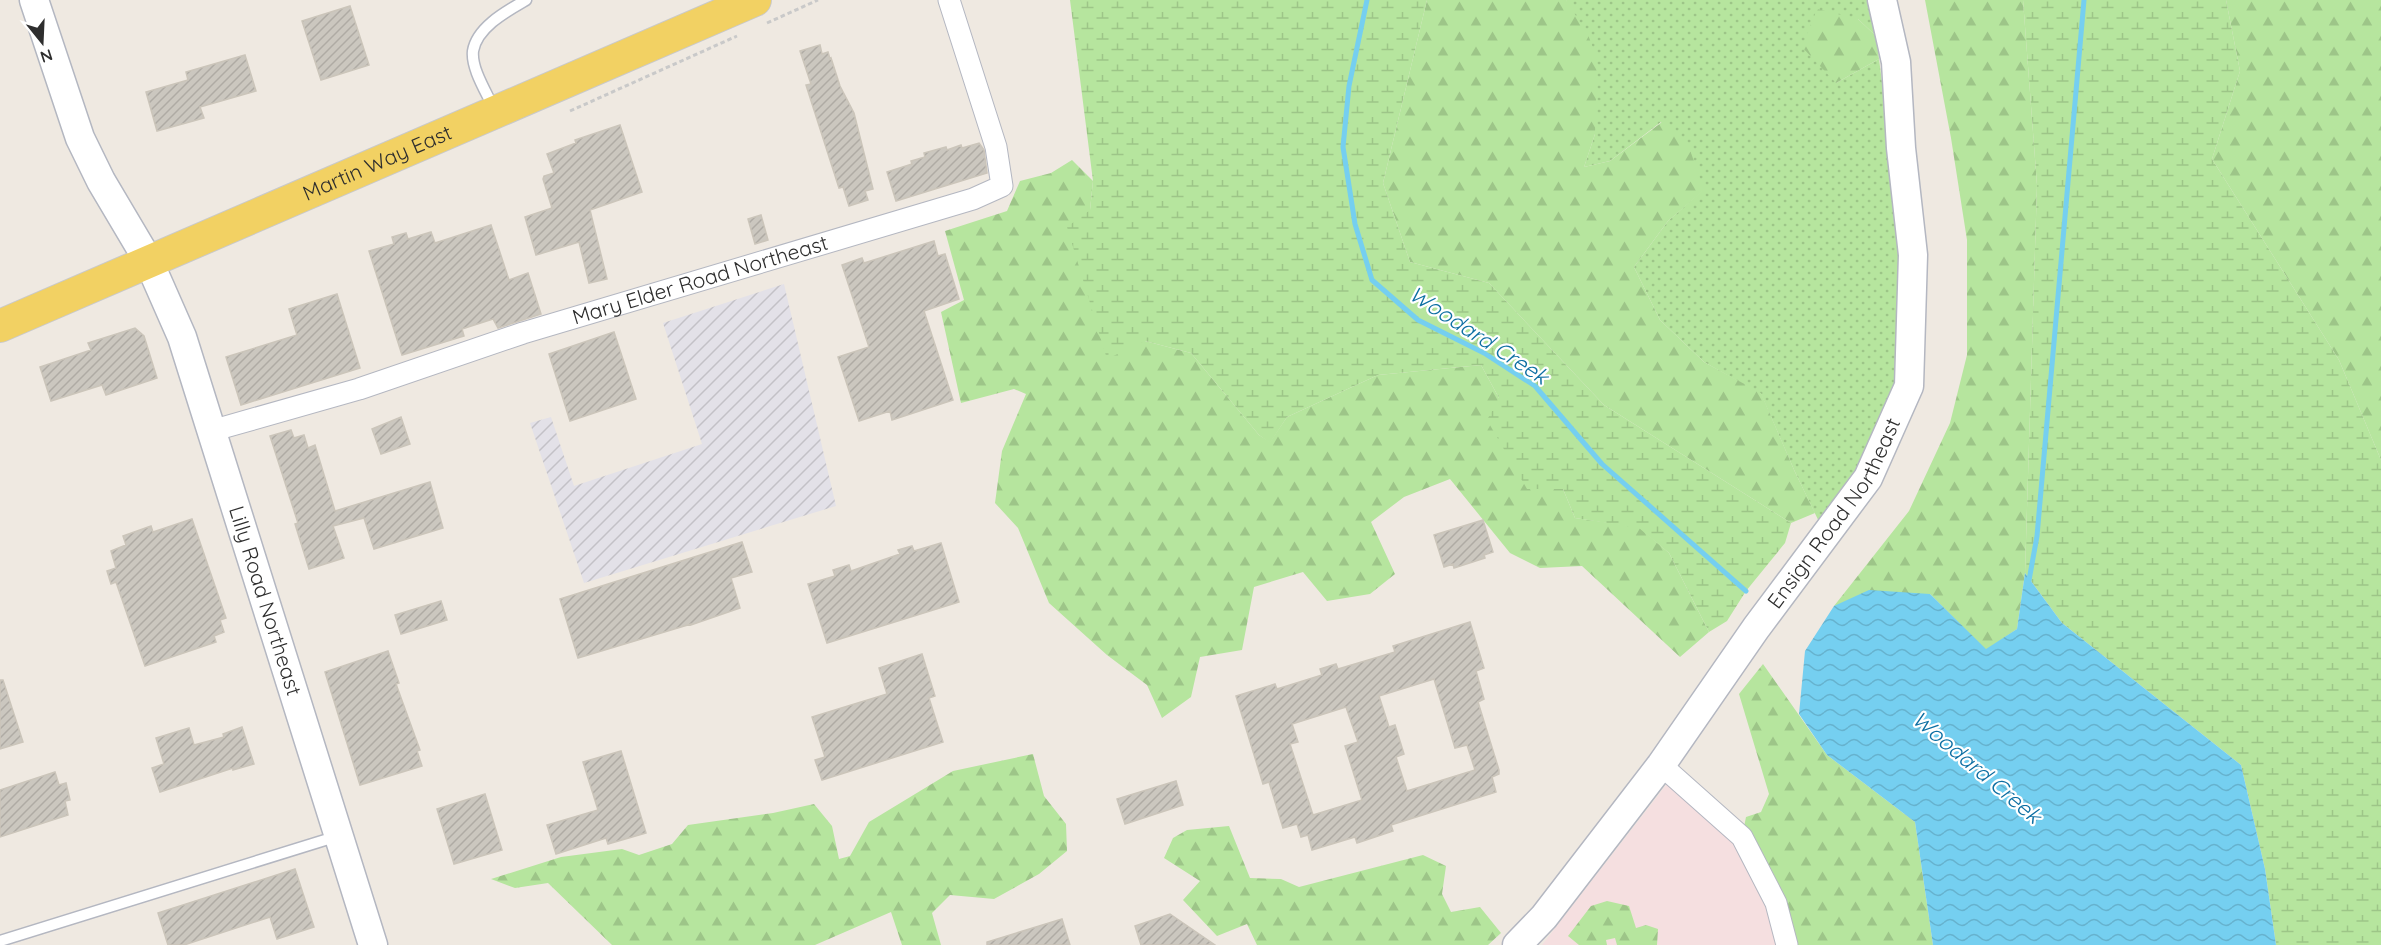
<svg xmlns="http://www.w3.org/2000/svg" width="2381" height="945" viewBox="0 0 2381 945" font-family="Quicksand,sans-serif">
<defs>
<pattern id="industrial-furrows" width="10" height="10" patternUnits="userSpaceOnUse" patternTransform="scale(1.5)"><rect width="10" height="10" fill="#e3e1e8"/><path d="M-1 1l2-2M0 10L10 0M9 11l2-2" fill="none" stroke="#c3c1c7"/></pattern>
<pattern id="grass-dots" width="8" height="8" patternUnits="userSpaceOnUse" patternTransform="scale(1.5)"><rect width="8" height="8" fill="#b6e59e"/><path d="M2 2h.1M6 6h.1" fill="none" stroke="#9dc588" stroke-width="1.8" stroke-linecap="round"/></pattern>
<pattern id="forest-firs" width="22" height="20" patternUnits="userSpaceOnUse" patternTransform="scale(1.5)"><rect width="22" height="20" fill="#b6e59e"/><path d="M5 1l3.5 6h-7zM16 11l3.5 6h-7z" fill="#9dc588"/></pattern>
<pattern id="wetland-marsh" width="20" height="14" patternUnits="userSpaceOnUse" patternTransform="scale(1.5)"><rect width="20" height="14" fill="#b6e59e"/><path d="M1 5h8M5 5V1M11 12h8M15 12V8" fill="none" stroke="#9dc588"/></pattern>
<pattern id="water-waves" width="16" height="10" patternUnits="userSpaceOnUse" patternTransform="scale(1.5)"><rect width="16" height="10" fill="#75cff0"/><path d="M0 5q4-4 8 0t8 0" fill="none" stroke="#66b2ce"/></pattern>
<pattern id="building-hatch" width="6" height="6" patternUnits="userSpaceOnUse" patternTransform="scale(1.5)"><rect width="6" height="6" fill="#cbc7bf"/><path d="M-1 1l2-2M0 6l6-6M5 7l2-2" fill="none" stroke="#afaba4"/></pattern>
</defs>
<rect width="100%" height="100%" fill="#efe9e1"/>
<path fill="url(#industrial-furrows)" d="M784 284 836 506 584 583 530 423 551 417 574 486 702 444 663 323Z"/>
<path fill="#f5dfe0" d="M1673 776 1734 828 1787 945H1542Z"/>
<path fill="url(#grass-dots)" d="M1566 0H1867L1876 36 1858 19 1836 83 1879 59 1905 259 1901 380 1867 465 1823 530 1795 472 1761 394 1704 362 1660 320 1634 267 1668 221 1703 190 1661 122 1610 161 1584 167 1595 134Z"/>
<path fill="url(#forest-firs)" d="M1427 0H1566L1588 35 1597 58 1595 134 1584 167 1610 161 1662 122 1690 150 1704 190 1668 221 1634 267 1660 320 1704 362 1761 393 1795 472 1815 513 1791 523 1604 405 1489 283 1410 262 1383 183Z
M1925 0H2023L2037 185 2025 573 2017 629 1986 650 1930 594 1834 606 1909 511 1950 423 1967 355V240L1951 138Z
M2226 0H2381V460L2339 360 2212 159 2240 71Z
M1817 9 1858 19 1876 36 1879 59 1836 83 1802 47Z
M1072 160 1093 181 1090 210 1145 341 1191 353 1259 435 1270 442 1287 417 1378 375 1481 365 1499 398 1563 489 1575 518 1639 527 1669 553 1709 632 1680 657 1582 566 1540 568 1510 553 1450 479 1404 497 1371 522 1395 574 1370 594 1327 601 1303 572 1254 587 1242 650 1200 657 1191 697 1162 718 1147 685 1107 655 1049 603 1018 528 995 503 1002 451 1026 394 1014 389 961 403 941 312 964 300 945 231 1007 211 1020 181 1051 173Z
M1763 664 1827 755 1915 822 1933 945H1787L1742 837 1746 817 1761 812 1769 794 1739 694Z
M1033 754 1044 796 1066 824 1067 851 1039 874 994 899 950 895 932 913 941 945H902L891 912 815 945H612L548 883 515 888 491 879 561 857 622 849 639 855 672 844 688 825 773 813 814 804 832 826 839 859 850 856 869 822 953 771Z
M1229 826 1250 878 1281 879 1299 887 1423 855 1446 866 1442 894 1451 912 1480 907 1501 933 1488 945H1257L1247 924 1217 936 1183 900 1200 881 1164 858 1173 838 1187 830Z
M1607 901 1629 906 1636 928 1646 925 1658 929 1657 945H1617L1615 938 1606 940 1607 945H1579L1568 936 1591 906Z"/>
<path fill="url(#wetland-marsh)" d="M1070 0H1427L1383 183 1410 262 1489 283 1604 405 1791 523 1785 543 1746 591 1727 621 1709 632 1669 553 1639 528 1575 518 1563 489H1527L1487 420 1499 398 1481 365 1378 375 1287 417 1270 443 1259 435 1191 353 1145 341 1107 359 1067 227 1090 210 1093 181Z
M2023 0H2226L2240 71 2212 159 2339 360 2381 460V945H2276L2265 869 2241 765 2062 623 2025 573 2037 185Z"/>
<path fill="url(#water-waves)" d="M2025 573 2062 623 2241 765 2265 869 2276 945H1933L1915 822 1827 755 1799 714 1805 651 1834 606 1869 590 1930 594 1986 649 2017 629Z"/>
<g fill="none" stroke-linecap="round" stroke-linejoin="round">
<path stroke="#75cff0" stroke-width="5" d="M1367 0 1349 86 1343 147 1355 224 1372 280 1418 320 1484 353 1535 386 1602 464 1746 591
M2028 586 2037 536 2084 0"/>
</g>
<path fill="url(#building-hatch)" stroke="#cbc5ba" stroke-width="1.5" fill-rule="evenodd" d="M350 6 369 65 321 80 302 21Z
M820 45 822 54 828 52 830 59 831 58 840 86 854 113 873 189 865 191 868 200 849 206 843 187 839 188 806 85 811 84 800 51Z
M245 55 256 91 200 107 204 118 157 131 146 92 188 80 186 72Z
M620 125 642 192 590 210 607 279 589 283 579 242 536 255 525 217 552 208 543 179 544 176 554 173 547 154 576 143 575 140Z
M979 143 984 150 987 173 896 201 887 172 912 164 911 161 925 157 924 153 946 147 947 150 961 145 962 148Z
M761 215 768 240 755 244 748 219Z
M491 225 509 280 528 273 541 314 498 328 493 319 462 329 464 336 402 355 369 251 394 244 392 237 406 233 408 239 431 232 435 243Z
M934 241 938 256 945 254 959 299 924 311 953 400 892 420 890 411 859 421 838 357 869 347 842 265 862 258 864 263Z
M337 294 360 368 241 405 226 357 297 335 289 309Z
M135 328 144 336 157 378 106 395 102 385 51 401 40 367 91 350 88 343Z
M614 332 636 399 570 421 549 354Z
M401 417 410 444 381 454 372 429Z
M291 430 294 438 304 435 308 448 315 445 335 511 430 482 443 528 374 549 364 518 333 526 344 558 309 569 295 524 298 523 270 436Z
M192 519 226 618 220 620 224 632 214 636 216 642 145 666 116 582 111 584 107 571 116 568 111 551 126 545 123 536 151 526 153 532Z
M1483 520 1493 552 1484 555 1485 558 1454 568 1453 564 1444 567 1434 535Z
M742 542 752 572 731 578 740 608 691 625V624L578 658 560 599Z
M941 543 959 602 827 643 808 584 835 576 833 570 849 565 851 571 900 554 898 550 912 546 914 551Z
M441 601 447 620 401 634 395 615Z
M1470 622 1484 668 1476 671 1484 699 1478 702 1499 770V774L1492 777 1496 792 1391 825 1393 831 1357 843 1355 837 1312 850 1308 835 1301 837 1297 824 1283 828 1269 782 1263 784 1236 696 1275 684 1277 689 1322 675 1320 669 1336 664 1338 669 1395 652 1393 646ZM1434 679 1455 748 1467 745 1475 770 1407 791 1396 757 1404 754 1395 725 1389 727 1379 696ZM1346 707 1358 742 1345 746 1362 800 1313 815 1290 744 1298 742 1292 724Z
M388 651 399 683 396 684 420 750 417 751 422 766 360 785 325 672Z
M922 654 935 696 929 698 943 742 822 780 815 760 825 757 812 717 887 694 879 668Z
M0 680H3L23 742 0 749Z
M242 727 254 764 233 770V768L160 792 152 768 164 764 156 738 189 728 194 745 224 737 223 734Z
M621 751 646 833 608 844 606 838 556 854 547 825 598 810 583 762Z
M55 772 59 785 66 783 70 800 65 801 68 815 0 837V790Z
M1176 781 1183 805 1125 824 1117 799Z
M485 794 502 850 454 864 437 809Z
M295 869 314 927 277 939 270 917 184 945H168L158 913Z
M1170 914 1215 945H1141L1135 926Z
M1062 919 1070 945H987V942Z"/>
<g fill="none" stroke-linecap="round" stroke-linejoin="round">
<g stroke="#b4b7c1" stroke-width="13">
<path id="lane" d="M494 109C487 93 471 69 473 51 477 27 507 11 526 0
M0 941 338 836"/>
</g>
<g stroke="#b4b7c1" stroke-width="23">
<g id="street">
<path id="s1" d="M211 431 359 389 523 333 973 199 1002 186 996 147 949 0"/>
<path d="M1661 765 1742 837 1776 903 1787 945"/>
</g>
</g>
<g stroke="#b4b7c1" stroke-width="31">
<g id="secondary">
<path id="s2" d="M34 0 80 138 101 181 149 262 182 337 373 945"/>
<path id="s3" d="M1517 945 1544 917 1661 765 1756 628 1868 478 1909 386 1913 255 1901 148 1896 62 1882 0"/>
</g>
</g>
<g stroke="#c9c9c9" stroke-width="34">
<g id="primary">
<path id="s4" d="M0 326 755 0"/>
</g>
</g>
<path stroke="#c9c9c9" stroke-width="3" stroke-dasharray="4.5 3" stroke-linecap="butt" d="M767 23 818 0
M570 111 737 36"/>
<use href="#lane" stroke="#fff" stroke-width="10"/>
<use href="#street" stroke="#fff" stroke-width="21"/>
<use href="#secondary" stroke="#fff" stroke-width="28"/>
<use href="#primary" stroke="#f2d163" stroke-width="32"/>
</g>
<g text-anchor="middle" stroke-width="4.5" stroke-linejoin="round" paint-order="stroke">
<g font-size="21" fill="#2e2e2e" stroke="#fff">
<text dy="7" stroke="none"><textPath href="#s4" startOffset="411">Martin Way East</textPath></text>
<text dy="7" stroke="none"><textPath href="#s1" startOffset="512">Mary Elder Road Northeast</textPath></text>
<text dy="7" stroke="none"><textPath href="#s3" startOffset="537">Ensign Road Northeast</textPath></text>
<text dy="7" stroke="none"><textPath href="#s2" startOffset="646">Lilly Road Northeast</textPath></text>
</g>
<g font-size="22" font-style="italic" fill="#0d6fa3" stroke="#fff">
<text transform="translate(1479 335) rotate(33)" y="8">Woodard Creek</text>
<text transform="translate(1977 767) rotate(40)" y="8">Woodard Creek</text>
</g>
</g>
<g transform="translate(42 42) rotate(162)" stroke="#ffffff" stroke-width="4.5" paint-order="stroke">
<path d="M0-4.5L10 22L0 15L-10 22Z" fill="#2e2e2e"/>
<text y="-9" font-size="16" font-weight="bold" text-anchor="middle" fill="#2e2e2e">N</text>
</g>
</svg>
